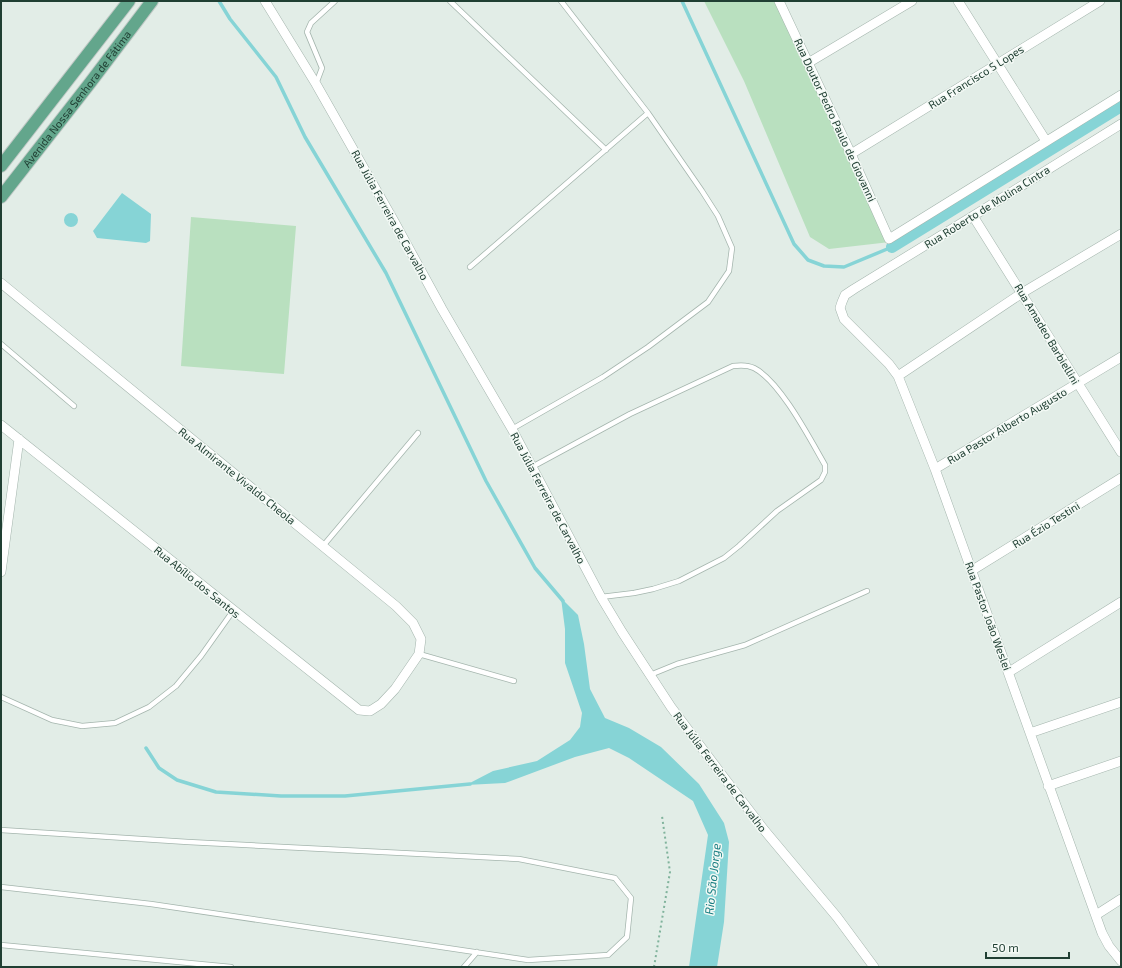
<svg xmlns="http://www.w3.org/2000/svg" width="1122" height="968" viewBox="0 0 1122 968" font-family="'Exo 2',sans-serif">
<rect width="100%" height="100%" fill="#e2ede7"/>
<path fill="#b9e0bf" d="M704 1H779L890 242 829 249 810 237 744 81Z
M191 217 296 226 284 374 181 366Z"/>
<path fill="#86d4d6" d="M122 193 151 214 150 241 146 243 97 238 93 231Z
M64 220a7 7 0 1 1 14 0a7 7 0 1 1-14 0Z
M561 598 578 615 584 644 590 689 605 718 629 728 661 747 699 784 724 823 729 842 724 922 717 967H689L708 835 693 801 629 758 609 748 575 757 505 783 466 785 493 771 537 761 570 740 580 727 582 713 565 663V629Z"/>
<g fill="none" stroke-linecap="round" stroke-linejoin="round">
<path stroke="#86d4d6" stroke-width="3.5" d="M219 1 230 19 276 77 305 137 386 273 486 481 535 568 563 601
M682 1 794 244 808 260 824 266 844 267 892 247
M146 748 159 768 177 780 216 792 281 796H345L470 784"/>
<path stroke="#86d4d6" stroke-width="12" d="M892 247 1121 106"/>
<g stroke="#a4b5ad" stroke-width="6">
<path id="lane" d="M450 1 606 150
M316 84 322 68 307 32 311 23 335 1
M470 267 648 113
M1 344 74 406
M512 429 603 377 648 347 708 302 729 271 732 248 718 216 702 191 648 113 561 1
M532 467 630 414 733 366C740 365 748 365 754 368 780 381 810 439 825 465V472L821 480 777 511 739 546 724 558 679 581 653 589 634 593 601 597
M323 546 418 433
M419 654 514 681
M650 675 677 664 745 645 867 591
M1 697 52 720 82 726 115 723 149 707 176 686 201 656 233 611
M1 830 188 842 519 859 615 878 631 898 627 937 608 955 528 960 151 904 1 887
M1 945 231 967
M464 967 477 952"/>
</g>
<g stroke="#a4b5ad" stroke-width="10">
<path id="street" d="M265 1 316 84 395 223 442 309 512 429 601 597 622 632 671 707 722 775 765 831 837 917 874 967
M779 1 851 154 889 239 1121 95
M958 1 1046 141
M808 63 912 1
M1121 124 973 216 854 289 845 295 842 302 840 308 844 319 889 364 898 376 935 469 1102 933 1109 946 1121 961
M851 154 1100 1
M973 216 1121 452
M1 283 396 606 413 623 421 639 419 654 395 689 381 704 370 711 359 710 1 425
M898 376 1022 293 1121 234
M935 469 1121 357
M971 571 1121 478
M1 572 19 439
M1009 672 1121 602
M1030 733 1121 702
M1048 786 1121 761
M1096 915 1121 899"/>
</g>
<g stroke="#c1c9c6" stroke-width="14">
<g id="primary">
<path d="M1 166 129 1"/>
<path id="s1" d="M1 197 90 83 152 1"/>
</g>
</g>
<path stroke="#80b39c" stroke-width="2" stroke-dasharray="2 3" stroke-linecap="butt" d="M654 967 670 872 662 816"/>
<use href="#lane" stroke="#fff" stroke-width="4.5"/>
<use href="#street" stroke="#fff" stroke-width="9"/>
<use href="#primary" stroke="#63a68c" stroke-width="12"/>
</g>
<g text-anchor="middle" stroke-width="3" stroke-linejoin="round" paint-order="stroke">
<g font-size="11" fill="#203f33" stroke="#f3f9f5">
<text transform="translate(976 77) rotate(-32)" y="4">Rua Francisco S Lopes</text>
<text dy="4" stroke="none"><textPath href="#s1" startOffset="124">Avenida Nossa Senhora de Fátima</textPath></text>
<text transform="translate(835 120) rotate(65)" y="4">Rua Doutor Pedro Paulo de Giovanni</text>
<text transform="translate(987 207) rotate(-32)" y="4">Rua Roberto de Molina Cintra</text>
<text transform="translate(390 215) rotate(61)" y="4">Rua Júlia Ferreira de Carvalho</text>
<text transform="translate(1047 334) rotate(59)" y="4">Rua Amadeo Barbiellini</text>
<text transform="translate(1007 426) rotate(-31)" y="4">Rua Pastor Alberto Augusto</text>
<text transform="translate(237 476) rotate(39)" y="4">Rua Almirante Vivaldo Cheola</text>
<text transform="translate(548 498) rotate(62)" y="4">Rua Júlia Ferreira de Carvalho</text>
<text transform="translate(1046 525) rotate(-32)" y="4">Rua Ézio Testini</text>
<text transform="translate(197 582) rotate(39)" y="4">Rua Abílio dos Santos</text>
<text transform="translate(988 616) rotate(70)" y="4">Rua Pastor João Weslei</text>
<text transform="translate(720 772) rotate(53)" y="4">Rua Júlia Ferreira de Carvalho</text>
</g>
<g font-size="12" font-style="italic" fill="#167c80" stroke="#f3f9f5">
<text transform="translate(713 879) rotate(-84)" y="4">Rio São Jorge</text>
</g>
</g>
<rect width="1122" height="968" fill="none" stroke="#203f33" stroke-width="4"/>
<path d="M986 952v6h83v-6" fill="none" stroke="#203f33" stroke-width="2"/>
<text x="992" y="952" font-size="12" fill="#203f33" stroke="#f3f9f5" stroke-width="3" paint-order="stroke">50 m</text>
</svg>
